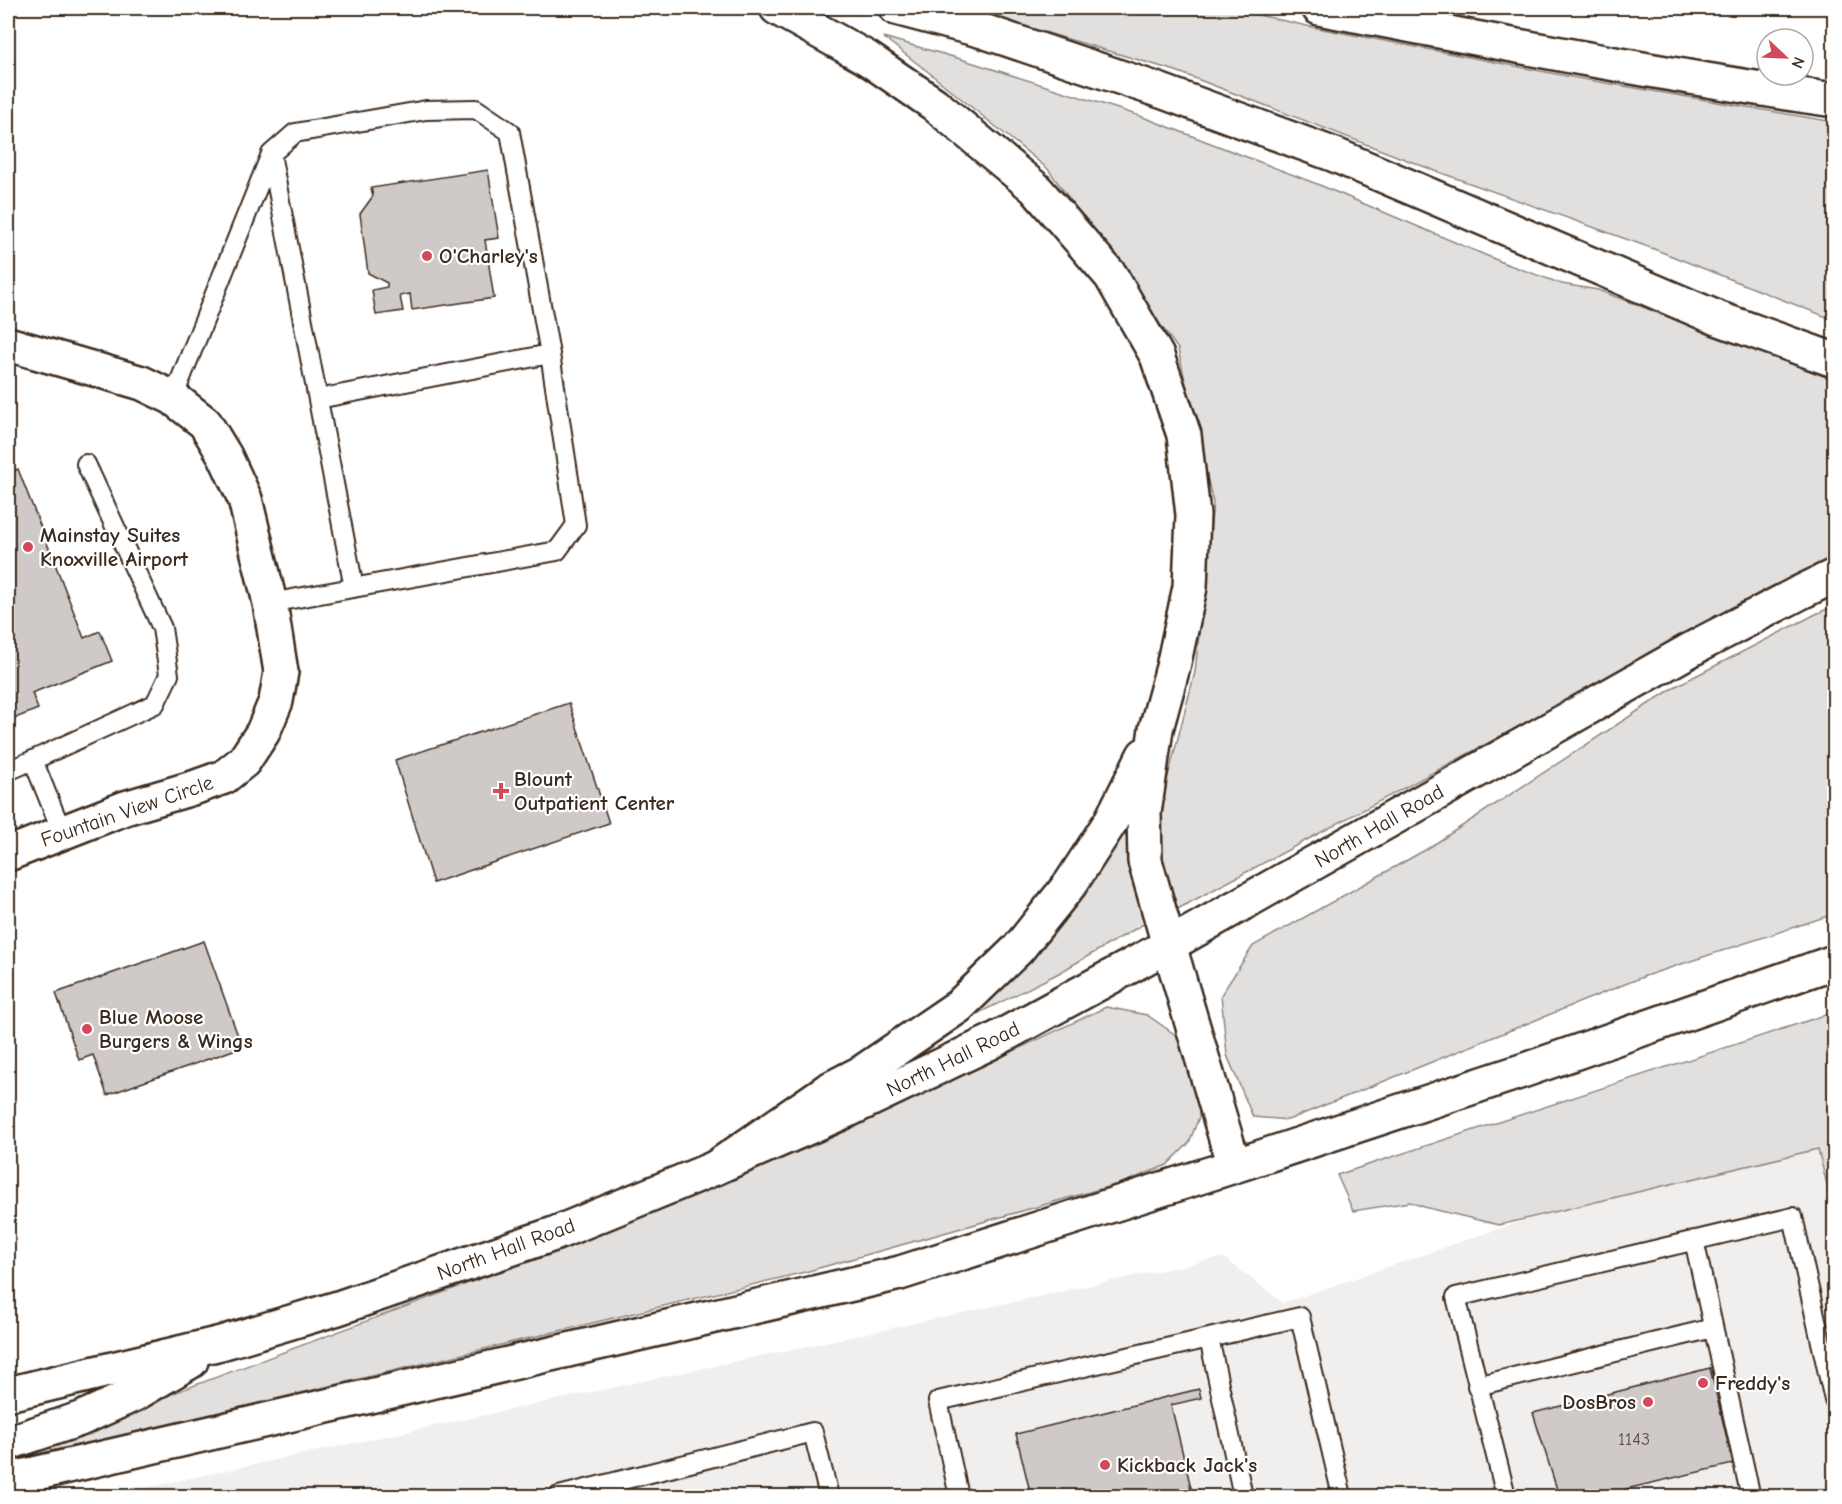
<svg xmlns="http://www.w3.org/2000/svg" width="1842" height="1504" viewBox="0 0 1842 1504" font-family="'Comic Neue',sans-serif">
<rect width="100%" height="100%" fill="#fff"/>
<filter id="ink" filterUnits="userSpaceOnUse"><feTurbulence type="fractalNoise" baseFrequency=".0167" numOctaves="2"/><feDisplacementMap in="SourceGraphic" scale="12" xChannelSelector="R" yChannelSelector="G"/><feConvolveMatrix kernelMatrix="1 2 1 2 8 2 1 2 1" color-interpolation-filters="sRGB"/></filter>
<g filter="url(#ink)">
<path fill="#f1efee" d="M1834 1116V1496H107L1223 1257 1283 1303 1708 1157Z"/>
<path fill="#e2e0de" stroke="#8e857e" stroke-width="1.5" d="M963 8H1228L1307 26 1577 78 1834 122V320L1654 249 1433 170 1176 71Z
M883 37 964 60 1140 116 1317 184 1504 263 1562 284 1598 290 1834 380V558L1170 913 1157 838 1164 792 1195 672 1213 503 1178 349 1048 169 927 71Z
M1834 606V914L1645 976 1288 1120 1253 1117 1227 1055 1221 995 1253 946 1427 849 1676 686 1816 614Z
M1139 801 1149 921 1057 974 955 1025Z
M1106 1007 1147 1015 1180 1038 1197 1084 1199 1117 1189 1143 1167 1165 1125 1182 805 1272 125 1435 8 1460V1455L549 1253 831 1138Z
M1834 1012V1213L1818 1149 1499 1225 1424 1207 1410 1202 1353 1211 1337 1175Z"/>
<path fill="#cfcac7" stroke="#3b2a1e" stroke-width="1.5" d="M488 170 499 238 485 240 494 298 412 310 410 294 400 296 403 311 376 315 372 290 387 287V283L368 273 360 214 373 196 371 188Z
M18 469 84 638 100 631 112 661 32 693 38 709 8 721V636L13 634 8 621V473Z
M569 703 609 823 433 883 395 760Z
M204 941 242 1047 107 1095 93 1055 79 1060 56 993Z
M1710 1368 1733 1464 1596 1496H1559L1533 1413Z
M1199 1389 1201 1398 1171 1405 1193 1496H1031L1016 1434Z"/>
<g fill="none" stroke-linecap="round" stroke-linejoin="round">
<g stroke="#3b2a1e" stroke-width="22">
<path id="service" d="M271 154 354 588
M173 398 271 154 295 133 426 110 476 109 510 132 550 354 576 525 557 551 270 603
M318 399 550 354
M8 771 33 760
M62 832 33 760 155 704 169 675 162 628 86 464
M1694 1240 1750 1493 1748 1496
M1209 1338 1300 1317 1342 1496
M1477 1386 1713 1328
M559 1496 813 1432 829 1496
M959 1496 938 1401 1209 1338 1243 1496
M1506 1496 1456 1297 1793 1217 1834 1400"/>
</g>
<g stroke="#3b2a1e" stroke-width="38">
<path id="minor" d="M8 344 142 383 173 398 205 423 225 456 245 499 270 603 281 672 276 701 263 732 244 761 224 777 196 787 125 808 8 854"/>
</g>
<g stroke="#3b2a1e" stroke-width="38">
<path id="primary" d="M1169 945 1234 1166
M8 1394 221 1343 338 1308 554 1234 715 1168 848 1110 991 1042 1169 945 1699 645 1799 593 1834 576
M8 1443 80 1419 133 1395 191 1361
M8 1480 900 1273 1234 1166 1525 1070 1834 962"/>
</g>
<g stroke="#3b2a1e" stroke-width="38">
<path id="trunk" d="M777 8 867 58 934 104 1035 188 1111 276 1157 356 1184 435 1193 515 1190 587 1173 667 1156 729 1144 813 1145 861 1169 945
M896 8 983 31 1161 91 1335 155 1717 318 1834 360
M1319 8C1491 41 1662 75 1834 100
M715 1168 828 1090 861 1073 959 1006 1018 949 1071 883 1111 821 1144 755"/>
</g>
<use href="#service" stroke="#fff" stroke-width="18"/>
<use href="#minor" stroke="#fff" stroke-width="33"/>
<use href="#primary" stroke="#fff" stroke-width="33"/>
<use href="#trunk" stroke="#fff" stroke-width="33"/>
</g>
</g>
<g fill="#d1495b" stroke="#fff" stroke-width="2">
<circle cx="427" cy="256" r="6"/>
<circle cx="28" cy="547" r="6"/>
<path d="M498 782h6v6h6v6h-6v6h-6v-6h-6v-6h6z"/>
<circle cx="87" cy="1029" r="6"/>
<circle cx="1703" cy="1383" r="6"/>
<circle cx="1648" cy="1402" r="6"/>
<circle cx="1105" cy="1465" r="6"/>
</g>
<g text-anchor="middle" stroke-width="4.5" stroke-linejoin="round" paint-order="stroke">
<g font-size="18" fill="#605248">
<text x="1634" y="1445">1143</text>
</g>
<g font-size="21" font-weight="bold" fill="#3b2a1e" stroke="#fff" text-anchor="start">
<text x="439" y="263">O'Charley's</text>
<text x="40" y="542">Mainstay Suites<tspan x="40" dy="24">Knoxville Airport</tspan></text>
<text x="514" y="786">Blount<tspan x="514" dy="24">Outpatient Center</tspan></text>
<text x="99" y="1024">Blue Moose<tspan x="99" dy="24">Burgers &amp; Wings</tspan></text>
<text x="1715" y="1390">Freddy's</text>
<text x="1636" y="1409" text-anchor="end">DosBros</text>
<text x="1117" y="1472">Kickback Jack's</text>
</g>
<g font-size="21" fill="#3b2a1e" stroke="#fff">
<text transform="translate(127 811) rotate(-19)" y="7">Fountain View Circle</text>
<text transform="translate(1379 826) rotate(-30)" y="7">North Hall Road</text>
<text transform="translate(953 1059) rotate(-26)" y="7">North Hall Road</text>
<text transform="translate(506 1249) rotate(-20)" y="7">North Hall Road</text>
</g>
</g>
<rect width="1842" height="1504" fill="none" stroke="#fff" stroke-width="30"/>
<rect x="15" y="15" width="1812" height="1474" fill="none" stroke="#3b2a1e" stroke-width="2" filter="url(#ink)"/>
<g transform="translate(1785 57) rotate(113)"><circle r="28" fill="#ffffff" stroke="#b1aaa5" stroke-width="1.5"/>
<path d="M0-4.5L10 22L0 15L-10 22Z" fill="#d1495b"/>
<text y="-9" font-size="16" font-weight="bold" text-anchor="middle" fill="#3b2a1e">N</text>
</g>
</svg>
